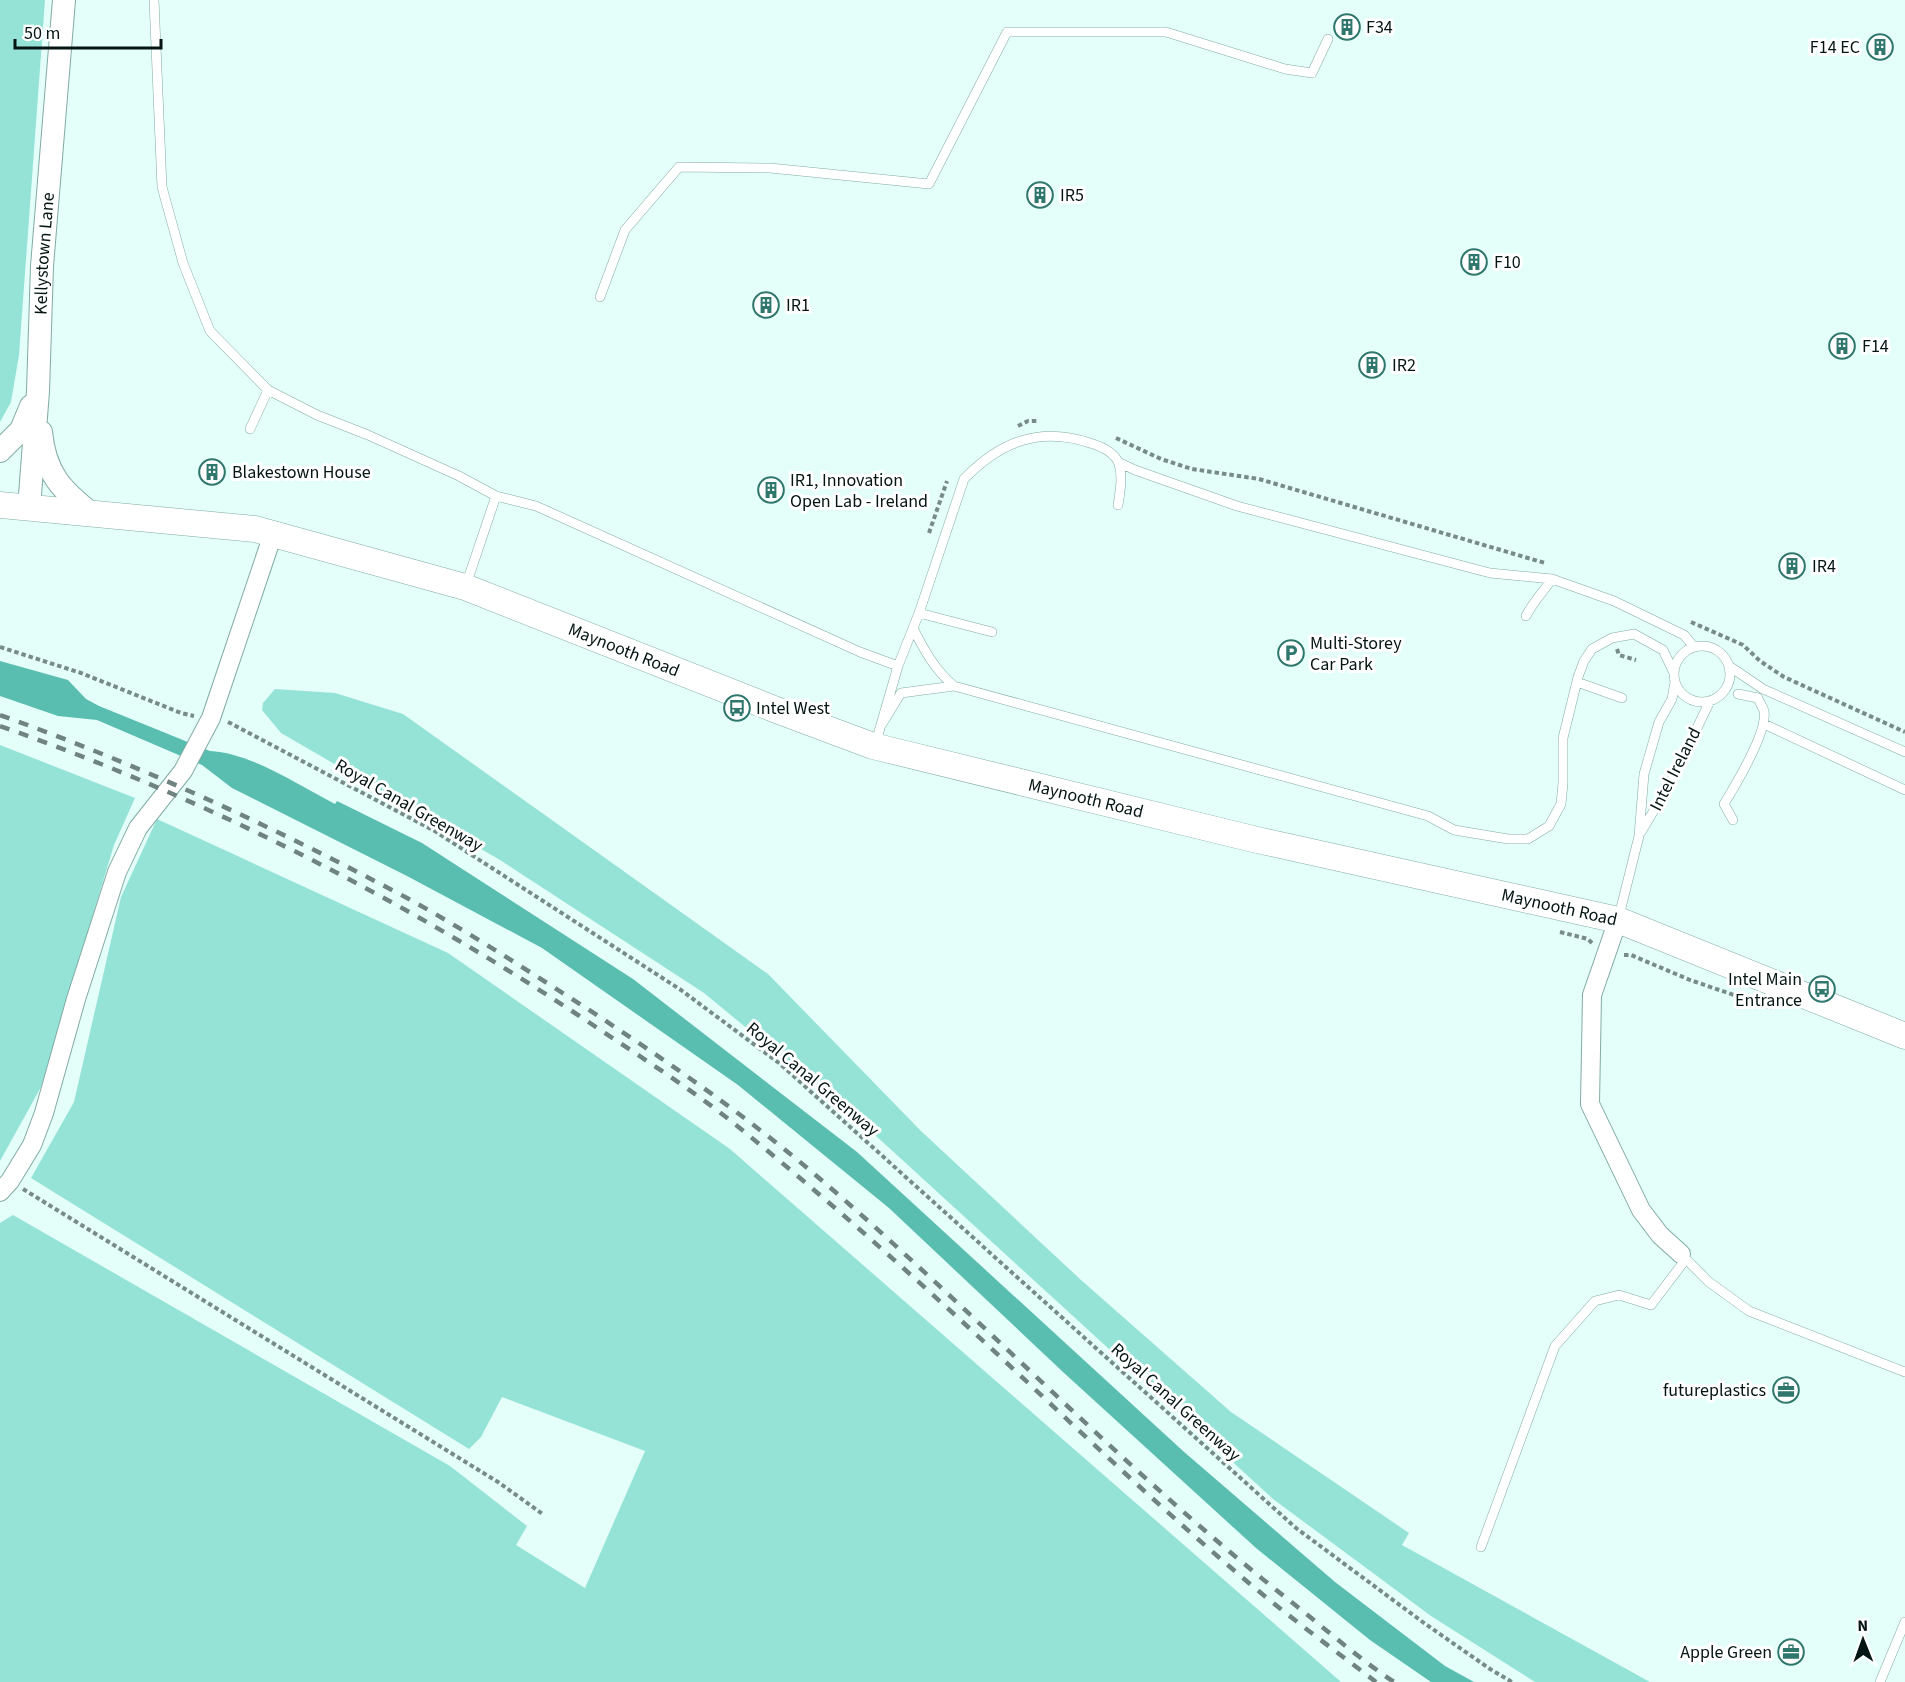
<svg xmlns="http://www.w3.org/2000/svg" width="1905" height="1682" viewBox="0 0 1905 1682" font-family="'Source Sans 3',sans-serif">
<rect width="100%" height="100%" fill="#e4fef9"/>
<path fill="#95e3d6" d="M0 0H45L19 355 11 402 0 422Z
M275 689 335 693 403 714 768 974 921 1131 1081 1280 1231 1412 1409 1533 1402 1545 1650 1682H1535L1431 1616 1273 1499 863 1124 704 993 500 860 281 733 262 710 263 703Z
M0 745 135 798 114 845 41 1087 0 1161Z
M157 819 448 953 730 1149 1341 1682H0V1223L13 1215 450 1466 527 1526 516 1545 585 1588 645 1451 502 1397 481 1437 469 1449 31 1178 74 1102 121 897Z"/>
<path fill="#59beb0" d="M0 661 68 680 86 699 99 706 210 751C251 753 298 785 335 804L337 801 422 843 633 979 857 1152 1183 1451 1335 1582 1445 1666 1474 1682H1431L1370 1640 1256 1548 1063 1372 889 1208 738 1085 542 948 407 876 232 788 202 765 97 720 58 716 0 696Z"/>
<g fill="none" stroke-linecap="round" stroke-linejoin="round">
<g stroke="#82aba4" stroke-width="10">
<path id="service" d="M154 0 162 187 183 263 210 331 268 390 317 415 368 435 459 476 496 496 466 585
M600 297 625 230 679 167 770 168 929 184 1007 32H1166L1285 69 1312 73 1328 39
M250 429 268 390
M1118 462 1135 470 1237 506 1490 573 1552 579 1614 601 1684 635 1694 647
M496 496 536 506 860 652 898 666 919 613 964 479C1000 442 1039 426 1090 443 1100 446 1115 452 1119 464 1123 477 1120 492 1118 505
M919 613 992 632
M1526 616C1533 602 1543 592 1552 579
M913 628C924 650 935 670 954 686L1428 816 1454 830 1508 839H1528L1549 826 1561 804 1563 783V738L1578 677 1584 661 1592 649 1612 638 1634 634 1663 650 1674 673
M1674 674a28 28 0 1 1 56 0a28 28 0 1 1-56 0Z
M1729 666 1763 689 1905 752
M1577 682 1622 698
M882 724 901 693 954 686
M1764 724 1905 790
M878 735 898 666
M1733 820 1724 804C1735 786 1768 731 1764 711 1763 707 1759 702 1758 698L1738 694
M1641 832 1671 782 1710 701
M1618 920 1639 836 1644 774 1659 722 1672 699 1675 682
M1686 1259 1709 1282 1749 1311 1905 1372
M1481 1547 1555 1346 1595 1301 1619 1295 1651 1305 1686 1259 1681 1254
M1880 1682 1905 1622"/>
</g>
<g stroke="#82aba4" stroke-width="20">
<path id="minor" d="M1618 920 1592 995 1590 1104 1641 1210 1660 1235 1681 1254
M0 1192 10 1181 32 1145 44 1113 76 999 117 872 138 828 183 771 211 718 273 534"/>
</g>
<g stroke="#82aba4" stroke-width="24">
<g id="tertiary">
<path d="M41 432C45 473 61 490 92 514"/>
<path d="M0 451 21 430 31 406"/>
<path id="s1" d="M29 508 38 391 42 266 64 0"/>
</g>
</g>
<g stroke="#82aba4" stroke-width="27">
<g id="secondary">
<path id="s2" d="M0 505 255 529 465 587 779 711 873 746 1253 839 1618 920 1905 1036"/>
</g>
</g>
<path stroke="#778c88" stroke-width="4" stroke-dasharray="4.5 3" stroke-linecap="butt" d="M1018 426 1028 421H1039
M1116 438 1161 459 1192 469 1259 479 1545 563
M929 533 947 481
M1691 622 1743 645 1760 661 1784 677 1905 732
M0 647 81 673 181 713 194 716
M1617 649 1619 655 1636 660
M228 722 433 830 681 990 779 1063 1296 1528 1424 1623 1490 1669 1512 1682
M1560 932 1588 939 1592 943
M1624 955H1631L1690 980 1772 1008
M23 1189 498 1482 544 1515"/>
<use href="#service" stroke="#fff" stroke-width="9"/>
<use href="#minor" stroke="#fff" stroke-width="18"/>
<use href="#tertiary" stroke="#fff" stroke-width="22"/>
<use href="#secondary" stroke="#fff" stroke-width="26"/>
<path stroke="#6f8480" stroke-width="4.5" stroke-dasharray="10 10" stroke-linecap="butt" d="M0 715C140 765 276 828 407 898 467 931 525 969 583 1006 667 1061 750 1118 826 1184 986 1322 1132 1478 1299 1608 1330 1633 1361 1660 1394 1682
M0 726C208 799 407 901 590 1023 639 1056 690 1088 736 1125 815 1189 892 1257 967 1326 1056 1408 1143 1493 1236 1572 1281 1611 1329 1646 1376 1682"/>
</g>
<defs>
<g id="building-ring" transform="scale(1.35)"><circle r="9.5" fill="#fff" stroke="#2f766c" stroke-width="1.5"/><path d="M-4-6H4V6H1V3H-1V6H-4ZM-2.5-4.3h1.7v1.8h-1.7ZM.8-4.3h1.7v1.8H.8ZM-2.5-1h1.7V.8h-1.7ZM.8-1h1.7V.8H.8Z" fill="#2f766c"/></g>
<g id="parking-ring" transform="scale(1.35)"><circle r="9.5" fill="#fff" stroke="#2f766c" stroke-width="1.5"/><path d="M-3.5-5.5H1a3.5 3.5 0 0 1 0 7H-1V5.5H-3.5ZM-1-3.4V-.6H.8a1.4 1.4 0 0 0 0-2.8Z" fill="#2f766c"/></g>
<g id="bus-ring" transform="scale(1.35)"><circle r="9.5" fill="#fff" stroke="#2f766c" stroke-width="1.5"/><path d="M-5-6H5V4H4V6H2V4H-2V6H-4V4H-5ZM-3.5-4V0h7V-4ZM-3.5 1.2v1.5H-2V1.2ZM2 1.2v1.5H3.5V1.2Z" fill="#2f766c"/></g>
<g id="office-ring" transform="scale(1.35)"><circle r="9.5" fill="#fff" stroke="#2f766c" stroke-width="1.5"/><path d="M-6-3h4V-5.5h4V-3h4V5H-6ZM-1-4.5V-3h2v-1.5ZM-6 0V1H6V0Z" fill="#2f766c"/></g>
</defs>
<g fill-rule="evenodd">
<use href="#building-ring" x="1347" y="27"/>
<use href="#building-ring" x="1880" y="47"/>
<use href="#building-ring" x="1040" y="195"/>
<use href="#building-ring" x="1474" y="262"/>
<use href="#building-ring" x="766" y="305"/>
<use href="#building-ring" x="1842" y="346"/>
<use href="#building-ring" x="1372" y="365"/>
<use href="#building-ring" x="212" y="472"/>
<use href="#building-ring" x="771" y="490"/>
<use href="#building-ring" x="1792" y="566"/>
<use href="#parking-ring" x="1291" y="653"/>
<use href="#bus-ring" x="737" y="708"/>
<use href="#bus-ring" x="1822" y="989"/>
<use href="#office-ring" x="1786" y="1390"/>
<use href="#office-ring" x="1791" y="1652"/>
</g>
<g text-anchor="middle" stroke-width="6" stroke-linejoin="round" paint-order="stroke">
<g font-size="18" fill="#051513" stroke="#fff" text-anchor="start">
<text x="1366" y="33">F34</text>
<text x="1860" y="53" text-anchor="end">F14 EC</text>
<text x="1060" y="201">IR5</text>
<text x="1494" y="268">F10</text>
<text x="786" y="311">IR1</text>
<text x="1862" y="352">F14</text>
<text x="1392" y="371">IR2</text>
<text x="232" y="478">Blakestown House</text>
<text x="790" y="486">IR1, Innovation<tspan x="790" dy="21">Open Lab - Ireland</tspan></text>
<text x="1812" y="572">IR4</text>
<text x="1310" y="649">Multi-Storey<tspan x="1310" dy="21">Car Park</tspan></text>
<text x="756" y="714">Intel West</text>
<text x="1802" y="985" text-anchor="end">Intel Main<tspan x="1802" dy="21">Entrance</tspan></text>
<text x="1766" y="1396" text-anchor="end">futureplastics</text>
<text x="1772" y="1658" text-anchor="end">Apple Green</text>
</g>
<g font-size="18" fill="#051513" stroke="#fff">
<text dy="6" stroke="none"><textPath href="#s1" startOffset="255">Kellystown Lane</textPath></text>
<text dy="6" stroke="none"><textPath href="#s2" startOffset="645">Maynooth Road</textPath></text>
<text transform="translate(1675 769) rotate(-63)" y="6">Intel Ireland</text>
<text dy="6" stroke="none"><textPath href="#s2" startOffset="1131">Maynooth Road</textPath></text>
<text transform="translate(409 805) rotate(30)" y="6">Royal Canal Greenway</text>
<text dy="6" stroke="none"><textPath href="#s2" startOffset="1617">Maynooth Road</textPath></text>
<text transform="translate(813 1079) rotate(40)" y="6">Royal Canal Greenway</text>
<text transform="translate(1176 1402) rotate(42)" y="6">Royal Canal Greenway</text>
</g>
</g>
<g transform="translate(1863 1640) rotate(359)" stroke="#ffffff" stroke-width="4.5" paint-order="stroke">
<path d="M0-4.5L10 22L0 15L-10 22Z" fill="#051513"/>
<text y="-9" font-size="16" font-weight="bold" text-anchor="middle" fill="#051513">N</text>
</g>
<path d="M15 39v9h146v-9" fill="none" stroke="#051513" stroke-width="3"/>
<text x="24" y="39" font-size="18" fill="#051513" stroke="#ffffff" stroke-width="4.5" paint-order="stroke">50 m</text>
</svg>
